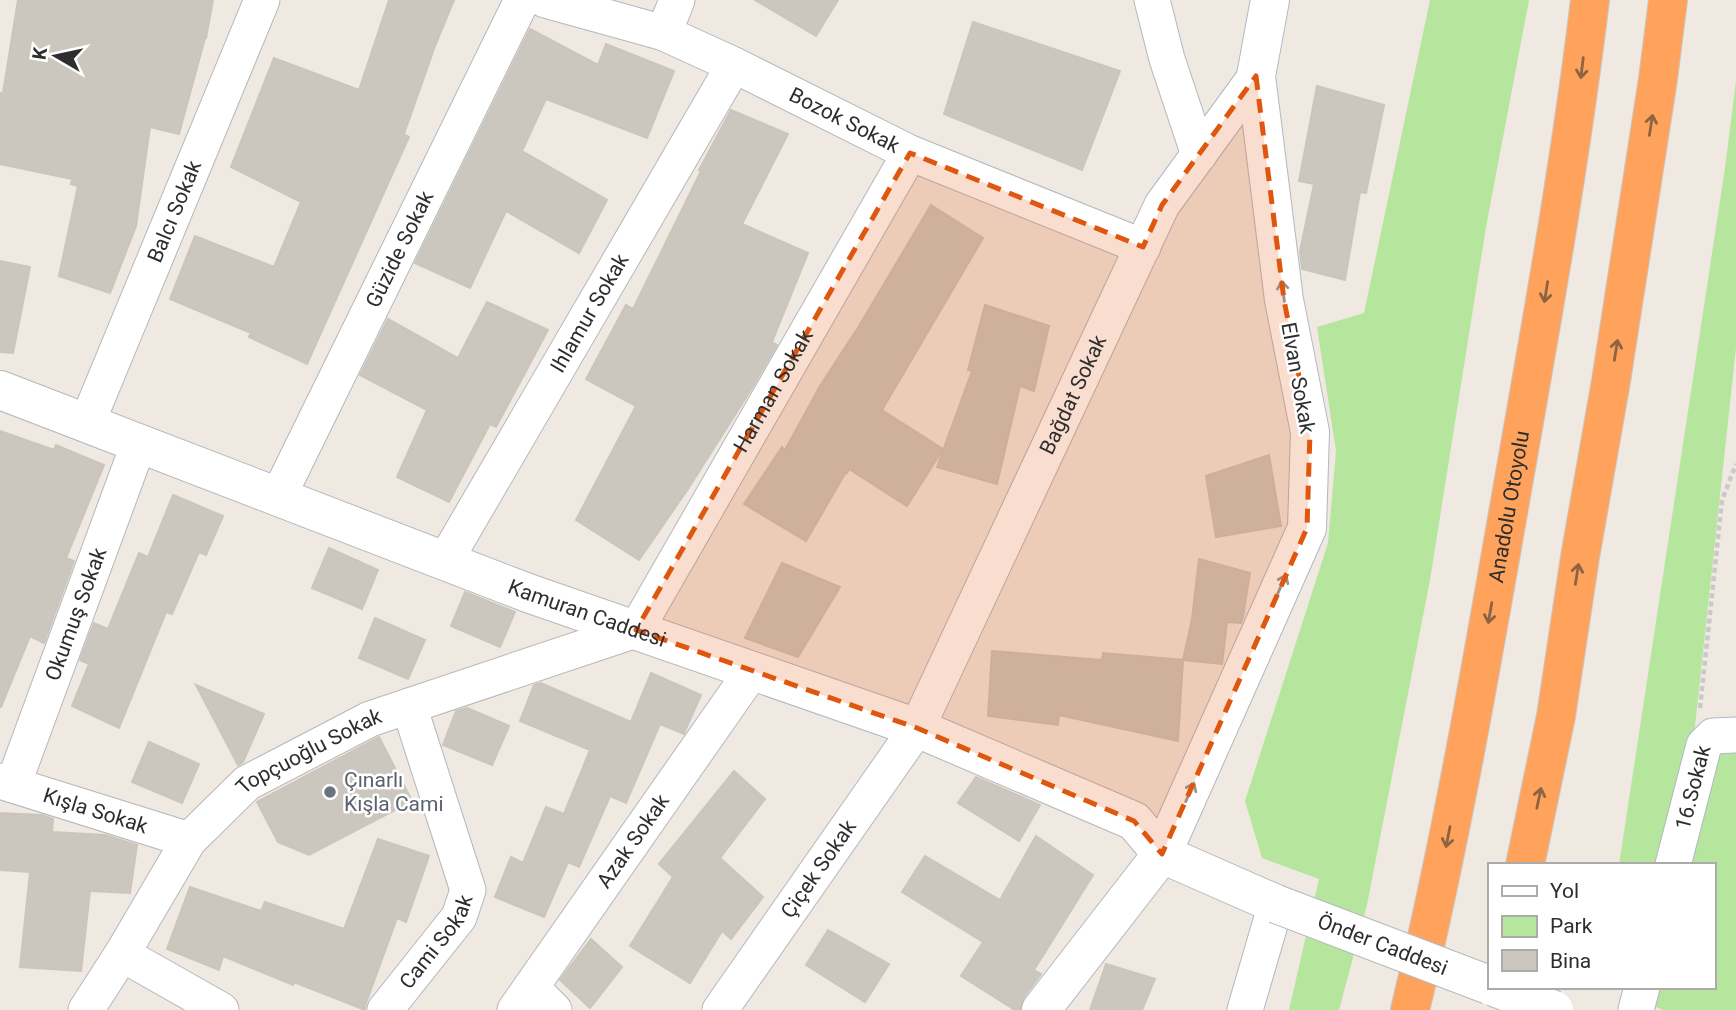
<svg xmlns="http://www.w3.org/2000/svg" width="1736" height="1010" viewBox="0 0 1736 1010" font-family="Roboto,sans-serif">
<rect width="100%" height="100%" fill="#efe9e1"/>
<path fill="#b6e59e" d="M1430 0H1529L1486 227 1430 580 1367 905 1339 1010H1289L1319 879 1262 858 1245 801 1328 543 1336 451 1317 327 1364 313Z
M1736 81V348L1694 735 1661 865H1619L1725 168Z
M1736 743V1010H1663L1654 1006 1660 987H1713V865H1689L1711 757Z"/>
<path fill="#cbc7bf" stroke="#cbc5ba" stroke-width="2" d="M18 0H213L206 38H205L179 134 150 127 136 226 110 293 59 276 78 186 71 184 72 179 0 164V93H3Z
M389 0H454L435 46 404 134 409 137 307 364 249 337 251 333 170 299 195 236 274 267 301 202 231 167 274 58 359 90Z
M755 0H838L816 36Z
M973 22 1120 71 1082 170 944 114Z
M530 29 598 65 606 44 674 71 647 138 546 99 522 151 607 200 579 253 506 211 470 288 415 263Z
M1317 86 1384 105 1366 193 1360 192 1345 280 1302 269 1300 251 1314 184 1299 181Z
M731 110 788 134 742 224 808 253 772 342 777 345 752 388 688 489 639 560 576 520 636 406 586 379 626 305 633 309 701 171 699 170Z
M931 205 983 238 882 410 943 449 907 506 849 469 847 473 846 472 806 541 744 504 782 447 785 450 820 386 859 326Z
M0 261 30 267 13 353 0 352Z
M487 302 548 330 496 427 490 424 449 502 397 477 427 410 360 375 388 319 458 358Z
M985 305 1049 326 1034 391 1020 386 997 484 937 467 972 371 968 370Z
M0 431 54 450 56 445 104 465 66 558 74 561 44 643 30 636 1 707H0Z
M1269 455 1281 526 1216 537 1206 476Z
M173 495 223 516 206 555 199 552 172 614 166 612 119 728 72 706 89 664 80 660 94 623 108 629 139 553 148 557Z
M329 548 378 570 362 609 312 588Z
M1199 559 1250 573 1243 617 1241 623 1227 622 1222 664 1183 660 1192 619Z
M782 563 840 587 798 657 745 638Z
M465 592 515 612 500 647 451 626Z
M375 618 425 640 408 679 359 658Z
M992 651 1102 660 1103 653 1183 660 1178 741 1059 715 1058 725 988 716Z
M651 673 701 695 685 731 684 734 660 724 626 803 610 796 579 867 568 862 544 917 495 897 511 857 523 863 546 807 564 814 590 750 520 721 534 685 541 683 631 722Z
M196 685 264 714 243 762 238 765Z
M467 708 509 726 492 765 443 745 456 711Z
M379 737 412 801 309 855 278 842 257 802Z
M149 742 199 764 182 803 132 782Z
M734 771 765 799 720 858 763 897 731 939 722 931 690 983 630 946 673 877 659 864Z
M976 777 1040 805 1019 841 958 803Z
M0 813 42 815 53 819 52 832 105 835 137 845 130 893 90 891 81 971 20 967 30 872 0 870Z
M1036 836 1093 875 1034 970 1041 974 1024 997 1020 1010H1015L961 976 983 942 902 892 925 856 1000 900Z
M378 839 429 856 406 922 397 918 365 1006V1010L294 982 293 985 223 956 219 970 167 949 190 887 261 911 265 902 344 929Z
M828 930 889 964 865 1002 806 965Z
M591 939 622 967 590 1008 560 980Z
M1106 964 1155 979 1142 1010H1090Z"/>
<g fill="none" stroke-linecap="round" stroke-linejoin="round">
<g stroke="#b4b7c1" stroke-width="37">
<g id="minor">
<path id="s1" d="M545 0 664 33 734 65 910 153 1143 247"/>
<path d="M1152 0 1167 59 1199 155"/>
<path d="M664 33 677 0"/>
<path id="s2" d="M87 423 262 0"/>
<path id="s3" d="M278 497 522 0"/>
<path id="s4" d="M445 561 734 65"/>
<path id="s5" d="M0 781 189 840"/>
<path id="s6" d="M13 785 139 443"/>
<path id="s7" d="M1673 865 1704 745 1713 736 1736 735"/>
<path d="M122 954 221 1010"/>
<path d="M531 987 554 1010"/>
<path id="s8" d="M86 1010 122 954 189 840 247 783 370 719 636 630 910 153"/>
<path id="s9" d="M385 1010 459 917 468 890 409 706"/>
<path id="s10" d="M515 1010 752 671"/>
<path id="s11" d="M720 1010 917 728 1162 205 1256 76"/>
<path d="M1245 1010 1276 904"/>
<path d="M1636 1010 1642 987"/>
</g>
</g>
<g stroke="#b4b7c1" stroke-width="40">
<g id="tertiary">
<path id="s12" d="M0 390 528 593 917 728 1134 821 1162 854 1307 528 1310 432 1284 300 1256 76 1270 0"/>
</g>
</g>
<g stroke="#b4b7c1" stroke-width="40">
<path id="secondary" d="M1041 1010 1162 854 1276 904"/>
</g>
<g stroke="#c9c9c9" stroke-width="40">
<g id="motorway">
<path d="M1525 865 1556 716 1580 557 1611 381 1658 79 1668 0"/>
<path id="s13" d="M1410 1010C1451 841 1481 668 1511 496 1540 331 1570 166 1590 0"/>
</g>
</g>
<path stroke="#c9c9c9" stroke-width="4.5" stroke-dasharray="5 3.5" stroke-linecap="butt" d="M1700 708 1722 500 1736 464"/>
<use href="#minor" stroke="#fff" stroke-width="35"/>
<use href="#tertiary" stroke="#fff" stroke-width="38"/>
<use href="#secondary" stroke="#fff" stroke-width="38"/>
<use href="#motorway" stroke="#ffa35c" stroke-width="38"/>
<g stroke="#b4b7c1" stroke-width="40" stroke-linecap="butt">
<g id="secondary-bridge">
<path id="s14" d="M1276 904 1489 985"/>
<path d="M1494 987 1554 1010"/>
</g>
</g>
<use href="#secondary-bridge" stroke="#fff" stroke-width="38"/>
</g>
<defs><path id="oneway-shaft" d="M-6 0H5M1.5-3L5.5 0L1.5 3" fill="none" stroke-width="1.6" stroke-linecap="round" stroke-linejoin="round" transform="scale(1.75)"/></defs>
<g stroke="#8c6343">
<use href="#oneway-shaft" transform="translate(1582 68) rotate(97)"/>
<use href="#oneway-shaft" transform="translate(1651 125) rotate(-81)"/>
<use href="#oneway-shaft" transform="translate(1546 292) rotate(99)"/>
<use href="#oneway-shaft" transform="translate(1616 350) rotate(-81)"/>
<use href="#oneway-shaft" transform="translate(1577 574) rotate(-81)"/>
<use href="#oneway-shaft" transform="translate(1490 613) rotate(100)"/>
<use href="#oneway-shaft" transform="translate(1539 798) rotate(-78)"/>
<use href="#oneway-shaft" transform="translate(1448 837) rotate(101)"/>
</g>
<g stroke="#969696">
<use href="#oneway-shaft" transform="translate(1283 291) rotate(-98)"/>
<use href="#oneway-shaft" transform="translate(1282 584) rotate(-66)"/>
<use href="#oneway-shaft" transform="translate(1190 792) rotate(-66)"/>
</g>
<path fill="#df570e" fill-opacity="0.2" stroke="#df570e" stroke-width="5" stroke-dasharray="14 9" stroke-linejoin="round" d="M1256 76 1284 300 1310 432 1307 528 1162 854 1134 821 917 728 636 630 910 153 1143 247 1162 205Z"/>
<circle fill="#6b7280" stroke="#fff" stroke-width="2.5" cx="330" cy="792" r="7"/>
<g text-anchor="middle" stroke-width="5" stroke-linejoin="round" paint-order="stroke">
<g font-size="21" fill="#2e2e2e" stroke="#fff">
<text dy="7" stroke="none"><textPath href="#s1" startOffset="324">Bozok Sokak</textPath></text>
<text dy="7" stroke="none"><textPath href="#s2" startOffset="229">Balcı Sokak</textPath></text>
<text dy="7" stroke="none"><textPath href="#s3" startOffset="276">Güzide Sokak</textPath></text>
<text dy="7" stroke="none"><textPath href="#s4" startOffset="287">Ihlamur Sokak</textPath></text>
<text transform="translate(1298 378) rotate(80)" y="7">Elvan Sokak</text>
<text dy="7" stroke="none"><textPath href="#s8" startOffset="975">Harman Sokak</textPath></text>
<text dy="7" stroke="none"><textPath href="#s11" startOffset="712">Bağdat Sokak</textPath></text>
<text dy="7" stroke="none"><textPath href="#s13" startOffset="513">Anadolu Otoyolu</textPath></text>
<text dy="7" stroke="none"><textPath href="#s12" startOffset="628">Kamuran Caddesi</textPath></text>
<text dy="7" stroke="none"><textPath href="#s6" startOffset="182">Okumuş Sokak</textPath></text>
<text dy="7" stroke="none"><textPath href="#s8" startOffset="350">Topçuoğlu Sokak</textPath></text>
<text dy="7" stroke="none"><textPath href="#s7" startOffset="80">16.Sokak</textPath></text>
<text dy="7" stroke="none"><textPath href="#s5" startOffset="100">Kışla Sokak</textPath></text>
<text dy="7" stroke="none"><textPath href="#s10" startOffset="206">Azak Sokak</textPath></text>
<text dy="7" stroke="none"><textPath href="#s11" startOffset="172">Çiçek Sokak</textPath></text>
<text dy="7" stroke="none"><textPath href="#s9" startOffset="86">Cami Sokak</textPath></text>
<text dy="7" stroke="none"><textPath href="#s14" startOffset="114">Önder Caddesi</textPath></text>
</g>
<g font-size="21" fill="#5b616d" stroke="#fff" text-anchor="start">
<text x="344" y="787">Çınarlı<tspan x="344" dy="24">Kışla Cami</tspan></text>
</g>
</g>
<rect x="1488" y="863" width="228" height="126" fill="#ffffff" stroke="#ababab" stroke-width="2"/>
<rect x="1502" y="886" width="35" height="10" fill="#ffffff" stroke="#ababab" stroke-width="2"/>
<text x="1550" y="898" font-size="21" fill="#2e2e2e">Yol</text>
<rect x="1502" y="916" width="35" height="21" fill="#b6e59e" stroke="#ababab" stroke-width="2"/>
<text x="1550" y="933" font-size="21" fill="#2e2e2e">Park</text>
<rect x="1502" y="950" width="35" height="21" fill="#cbc7bf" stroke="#ababab" stroke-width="2"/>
<text x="1550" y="968" font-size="21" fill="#2e2e2e">Bina</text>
<g transform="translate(56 56) rotate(279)" stroke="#ffffff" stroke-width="5" paint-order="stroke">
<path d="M0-5L12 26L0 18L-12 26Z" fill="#2e2e2e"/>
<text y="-10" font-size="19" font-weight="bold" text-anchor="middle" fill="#2e2e2e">K</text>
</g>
</svg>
